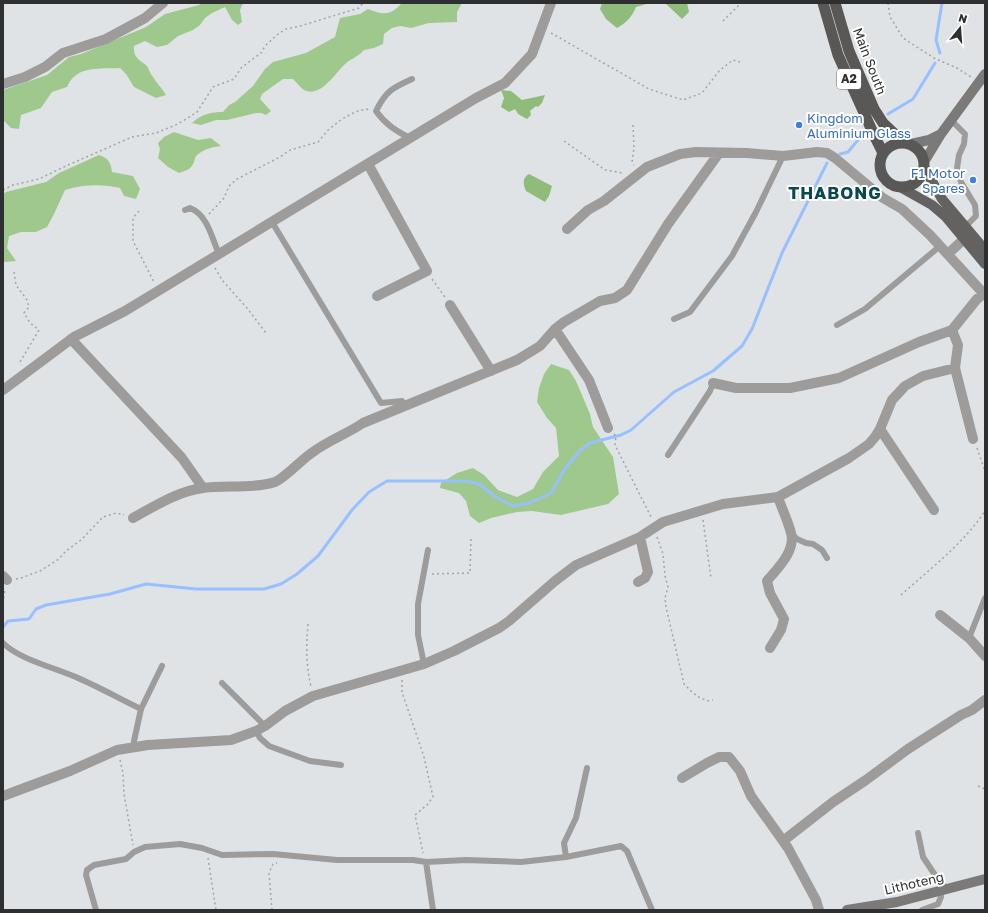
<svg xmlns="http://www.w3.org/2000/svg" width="988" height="913" viewBox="0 0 988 913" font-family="'Golos Text',sans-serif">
<rect width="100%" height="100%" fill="#e0e3e5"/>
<path fill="#9fc98c" d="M202 3H243L240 10 242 22 238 25 232 20 225 7 212 13 205 18 200 25 193 30 178 36 167 45 157 47 145 41 134 46C133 58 139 59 147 66 149 69 150 74 153 77 157 84 162 88 166 95L156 98 134 87 126 74 120 68C100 69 76 65 67 87L52 92 41 108 21 115 19 129 11 128 3 120V90L47 75 69 57 81 54 146 27 165 14 199 5Z
M402 3H462L457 12V22L429 23 411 28 400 26 392 28 384 34 383 44 374 48 364 50C358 57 350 59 344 65 334 75 320 98 304 90 300 87 296 82 293 79H283L262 94 260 99 271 111 266 115 261 113H256L227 120H216L201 125 192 123C201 114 212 112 223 112L229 105 235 102 253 86 265 69 273 62 306 53 335 37 340 18 360 14 368 9C383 15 390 16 402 3Z
M174 132 198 140 211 138 221 146C212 147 204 149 197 155 194 158 195 161 193 164 190 170 185 171 179 173L168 167 158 158 160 149 158 143 164 137Z
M99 155C108 158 111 162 112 172L133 176 140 189 136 199 124 196 120 188C103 184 82 184 65 190L54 214 47 227 36 232H21L9 236 7 248 16 261 5 262 3 261V194L6 192 46 182 59 173Z
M551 364 569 370 576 381 590 414 593 427 613 457 619 494 608 504 561 515 532 511 517 512 491 518 479 523 470 516 466 501 459 493 440 488 441 483 457 473 473 468 484 475 498 490 517 497 533 489 543 472 559 456 556 428 547 418 537 402 539 388 544 374Z"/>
<path fill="#8fbb7b" d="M602 3H650L636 7C632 17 626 23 617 28L606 19 600 9Z
M665 3H687L689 12 682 19Z
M501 90 511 91 522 100 545 95 542 103 538 107 536 106 530 111 531 115 527 119 518 114 515 109 509 112 501 107 504 98Z
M529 174 552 186 549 196 545 202 526 191C523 184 522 178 529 174Z"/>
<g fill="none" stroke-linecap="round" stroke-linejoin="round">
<path stroke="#98c0ff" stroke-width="3" d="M940 53 936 40 942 3
M888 114 913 99 935 63
M840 154 848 152 862 135
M3 627 8 621 29 619 36 609 46 605 110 594 146 584 196 589H264L281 584 297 574 318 556 352 510 369 492 387 481H466L479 484 496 497 513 506 529 503 545 496 551 493 566 467 580 451 590 443 621 435 631 430 674 392 713 371 742 346 752 329 782 253 827 163"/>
<path stroke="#a2a4a6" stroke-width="1.5" stroke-dasharray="2 3" stroke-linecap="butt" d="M888 3 890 17 903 38 934 58 957 68 971 77
M723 21 741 3
M551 33 649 89 683 100 702 93 720 70 733 60 740 62
M633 125 634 148 632 162 634 165
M564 141 605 170 623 173
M3 190 13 185 39 179 68 165 132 137 156 133 178 124 197 112 213 87 234 79 241 68 261 53 265 46 278 34 286 29 300 26 359 8 363 3
M139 211 133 218V241L154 282
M209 214 224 198 229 186 237 179 280 157 290 150 318 142 328 130 342 119 355 112 366 109 369 110
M215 268 222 280 247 308 266 333
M14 272 16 285 27 300 29 307 24 313 30 323 39 330 20 362 21 365
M432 279 445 297
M614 434 616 436 615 445 651 517
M977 448 985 471
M703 520 711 578
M657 537 663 554 665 576 668 587 665 598 666 607 684 684C692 692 698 699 710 701L713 700
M432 574 470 573 471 537
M16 579 21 578 40 571 59 559 66 551 81 540 103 517 116 513 124 515
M901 595C931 568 963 544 985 511
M3 603 5 590
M308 624C306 648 306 663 311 687
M402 680V692L424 757 433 797 427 805 415 815 423 853
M120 760 123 773 124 794 133 845
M978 786 985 789
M208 858 216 910
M272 910 269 873 273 864 277 863"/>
<path stroke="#9d9c9b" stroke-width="6" d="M951 120 965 134 964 144 959 155 957 168 961 182 975 205 976 216 965 227
M410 138C396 131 385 124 376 111 386 91 392 88 412 79
M185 210 190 208C208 215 212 239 219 254
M272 222 381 403 402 401 406 405
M674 319 690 312 732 256 756 212 783 156
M837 325 865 309 940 246
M668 455 710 391 713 383
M792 534 797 539 806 543 813 544 822 550 827 558
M969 638 985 598
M3 643C20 660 56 668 78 678 99 687 120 699 141 709L134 741V748
M424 664 418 635V604L428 550
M222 683 265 726
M141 709 162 666
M256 731 260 738 269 746 310 761 341 765
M918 833 923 857 937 878 947 889
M566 857 564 843 576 818 587 768
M426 862 433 910
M96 910 86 875 87 870 94 865 126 859 134 852 145 847 180 844 202 848 222 855 273 854 337 860H413L426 862 466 860 521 862 566 857 621 846 627 851 652 910
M922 910 938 904 941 897 940 890"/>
<path stroke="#9d9c9b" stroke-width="10" d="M3 84 25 77 45 67 63 53 106 39 145 18 163 3
M368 164 427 271 377 296
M567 229 588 210 604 201 647 167 680 154 696 152 747 153 783 156 817 152 827 153 835 158 883 198 902 209 930 235 984 294
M948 254 964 239
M450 305 491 371
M555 329 589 380 608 428
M952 330 958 345 955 368 973 439
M71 339 182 458 203 488
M713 383 736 388H790L839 378 919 342 952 330 977 299 985 293
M3 390 74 337 125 311 476 98 505 83 532 54 551 3
M880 429 934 510
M133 518C155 506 178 491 203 488 226 485 253 489 275 482 284 479 303 458 313 452 329 440 347 434 363 423L517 360 540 346 555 329 564 322 600 301 615 298 627 290 668 224 719 153
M3 576 7 580
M638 582 645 578 648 572 640 537
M940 615 969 638 985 656
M770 648 781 630 784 619 770 593 767 581C777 569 796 551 791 533 788 521 782 509 778 497
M682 778 707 763 719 757H729L740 771 751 796 788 848 816 900 819 910
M3 796 70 771 117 750 148 745 231 740 256 731 265 726 285 711 313 696 424 664 454 651 499 628 509 621 555 581 576 565 640 537 663 522 723 504 778 497 849 458 869 444 875 437 880 429 892 400 905 386 923 376 955 368
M783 841 833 802 866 780 908 749 961 715 972 710 985 700"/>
<path stroke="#7b7a78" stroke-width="10" d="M911 144 929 140 941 134
M924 162 941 134 985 74
M847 910 897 902 985 879"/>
<path stroke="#646260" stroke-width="10" d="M924 167 942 199 985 250
M900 187 932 205 946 217 985 264"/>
<path stroke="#5a5856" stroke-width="11" d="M823 3 838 55 874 135 883 153
M835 3 849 51 874 109 883 123 903 142
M880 165a22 22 0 1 1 44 0a22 22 0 1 1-44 0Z"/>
</g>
<g fill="#3f7fe0" stroke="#fff" stroke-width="1.5">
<circle cx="799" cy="125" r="4"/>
<circle cx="973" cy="180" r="4"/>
</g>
<g text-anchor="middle" stroke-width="4" stroke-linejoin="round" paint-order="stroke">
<rect fill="#fff" stroke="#6d6d6e" stroke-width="1" x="837" y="69" width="24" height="20" rx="3"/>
<g font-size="12" font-weight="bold" fill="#2e2f30">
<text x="849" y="83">A2</text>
</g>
<g font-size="13" fill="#2e2f30" stroke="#fff">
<text transform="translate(870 61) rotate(69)" y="5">Main South</text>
<text transform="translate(914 883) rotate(-13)" y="5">Lithoteng</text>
</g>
<g font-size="13" fill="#366cbe" stroke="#fff" text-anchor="start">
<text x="807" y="123">Kingdom<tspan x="807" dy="15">Aluminium Glass</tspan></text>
<text x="965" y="178" text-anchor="end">F1 Motor<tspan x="965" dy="15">Spares</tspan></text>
</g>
<g font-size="17" font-weight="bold" letter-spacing="1" fill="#094851" stroke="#fff">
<text x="835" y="199">THABONG</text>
</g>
</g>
<rect width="988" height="913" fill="none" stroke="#2e2f30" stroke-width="8"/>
<g transform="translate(960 28) rotate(17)" stroke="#ffffff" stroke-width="3" paint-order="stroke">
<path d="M0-3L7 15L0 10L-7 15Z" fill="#2e2f30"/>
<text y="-6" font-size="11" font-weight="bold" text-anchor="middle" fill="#2e2f30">N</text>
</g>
</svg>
